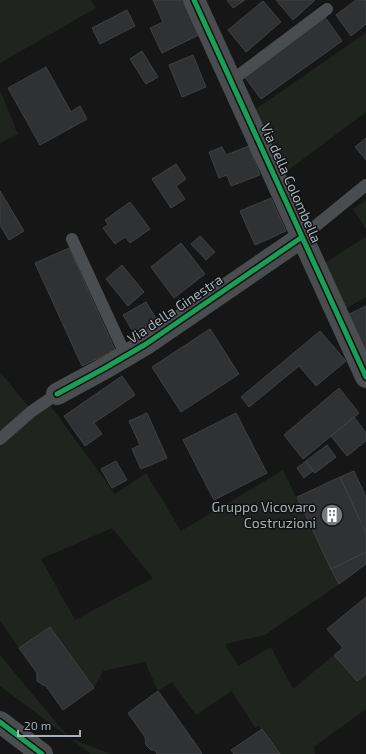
<svg xmlns="http://www.w3.org/2000/svg" width="366" height="754" viewBox="0 0 366 754" font-family="'Exo 2',sans-serif">
<rect width="100%" height="100%" fill="#161616"/>
<path fill="#1f251e" fill-rule="evenodd" d="M0 0H91L96 8 0 63Z
M366 33V112L286 172 253 111Z
M0 90 18 134 0 143Z
M366 200V229L353 209Z
M366 237V297L345 309 323 264Z
M0 372 32 411 50 405 115 494 146 473 181 531 283 470 339 584 265 635 225 644 238 666 271 647 293 689 334 655 357 681 366 674V709L314 747 315 754H280L259 726 255 728 232 691 196 715 172 682 158 691 145 662 103 671 94 688 50 627 19 648 0 621ZM112 528 153 578 75 620 41 559Z
M0 655 69 738 111 754H91L0 686Z"/>
<path fill="#303132" stroke="#3e4142" d="M153 0H192L207 31 162 53 150 28 163 22Z
M227 0H245L233 8Z
M276 0H314V1L293 20Z
M356 0H365L366 1V24L351 36 336 15Z
M263 1 281 22 246 52 228 30Z
M127 10 135 26 100 44 92 28Z
M325 17 342 41 261 99 244 76Z
M142 51 158 77 146 84 130 59Z
M193 55 206 87 182 97 169 65Z
M46 67 71 112 80 106 87 119 40 145 8 88Z
M366 138V160L355 147Z
M249 146 260 175 231 186 227 175 219 178 209 152 222 147 226 155Z
M176 164 186 179 176 186 185 199 171 208 152 179Z
M0 191 24 231 9 240 0 225Z
M271 198 286 231 255 245 240 211Z
M130 202 150 229 130 243 125 237 115 244 103 228 108 225 105 220Z
M200 236 215 252 206 260 191 244Z
M181 243 205 274 174 298 151 267Z
M69 248 115 350 82 366 35 263Z
M122 265 144 292 128 306 106 279Z
M146 302 160 325 137 338 123 315Z
M366 306V355L347 315Z
M210 329 239 374 181 412 152 367Z
M320 331 346 361 316 386 299 366 249 407 241 397Z
M122 376 135 395 94 423 102 434 85 446 64 416Z
M339 388 359 413 303 459 284 435Z
M147 413 167 458 141 469 132 449 140 445 129 421Z
M236 413 267 473 214 500 183 440Z
M354 417 366 433V441L347 456 331 436Z
M327 445 336 457 315 473 306 461Z
M116 461 127 480 112 488 101 469Z
M306 461 313 471 304 478 297 468Z
M354 471 366 497V533L340 477Z
M340 477 366 533V552L331 569 297 497Z
M366 552V564L339 584 331 569Z
M366 597V674L357 681 334 655 343 648 327 629Z
M50 627 94 688 63 710 46 686 43 685 37 681V673L19 648Z
M158 691 202 753 200 754H157L155 750H151L146 745 145 737 128 713Z
M262 729 280 754H234L231 750Z"/>
<g fill="none" stroke-linecap="round" stroke-linejoin="round">
<path stroke="#4a4d4f" stroke-width="12" d="M231 81 327 9
M302 237 366 185
M72 239 126 356
M0 439 32 411 57 394"/>
<path stroke="#4a4d4f" stroke-width="22" d="M194 0 366 377
M57 394 105 368 146 344 302 237
M0 722 42 754"/>
<g stroke="#101112" stroke-width="8">
<path id="cycleway" d="M194 0 366 377
M57 394 105 368 146 344 302 237
M0 722 42 754"/>
</g>
<use href="#cycleway" stroke="#1a9f57" stroke-width="5"/>
</g>
<defs>
<g id="building-disc" transform="scale(1.15)"><circle r="9.5" fill="#747b7f" stroke="#101112"/><path d="M-4-6H4V6H1V3H-1V6H-4ZM-2.5-4.3h1.7v1.8h-1.7ZM.8-4.3h1.7v1.8H.8ZM-2.5-1h1.7V.8h-1.7ZM.8-1h1.7V.8H.8Z" fill="#fff"/></g>
</defs>
<g fill-rule="evenodd">
<use href="#building-disc" x="332" y="515"/>
</g>
<g text-anchor="middle" stroke-width="3" stroke-linejoin="round" paint-order="stroke">
<g font-size="14" fill="#a7b1b7" stroke="#101112">
<text transform="translate(291 183) rotate(66)" y="5">Via della Colombella</text>
<text transform="translate(175 309) rotate(-34)" y="5">Via della Ginestra</text>
</g>
<g font-size="14" fill="#a7b1b7" stroke="#101112" text-anchor="end">
<text x="316" y="512">Gruppo Vicovaro<tspan x="316" dy="16">Costruzioni</tspan></text>
</g>
</g>
<path d="M18 730v6h62v-6" fill="none" stroke="#a7b1b7" stroke-width="2"/>
<text x="24" y="730" font-size="12" fill="#a7b1b7" stroke="#101112" stroke-width="3" paint-order="stroke">20 m</text>
</svg>
